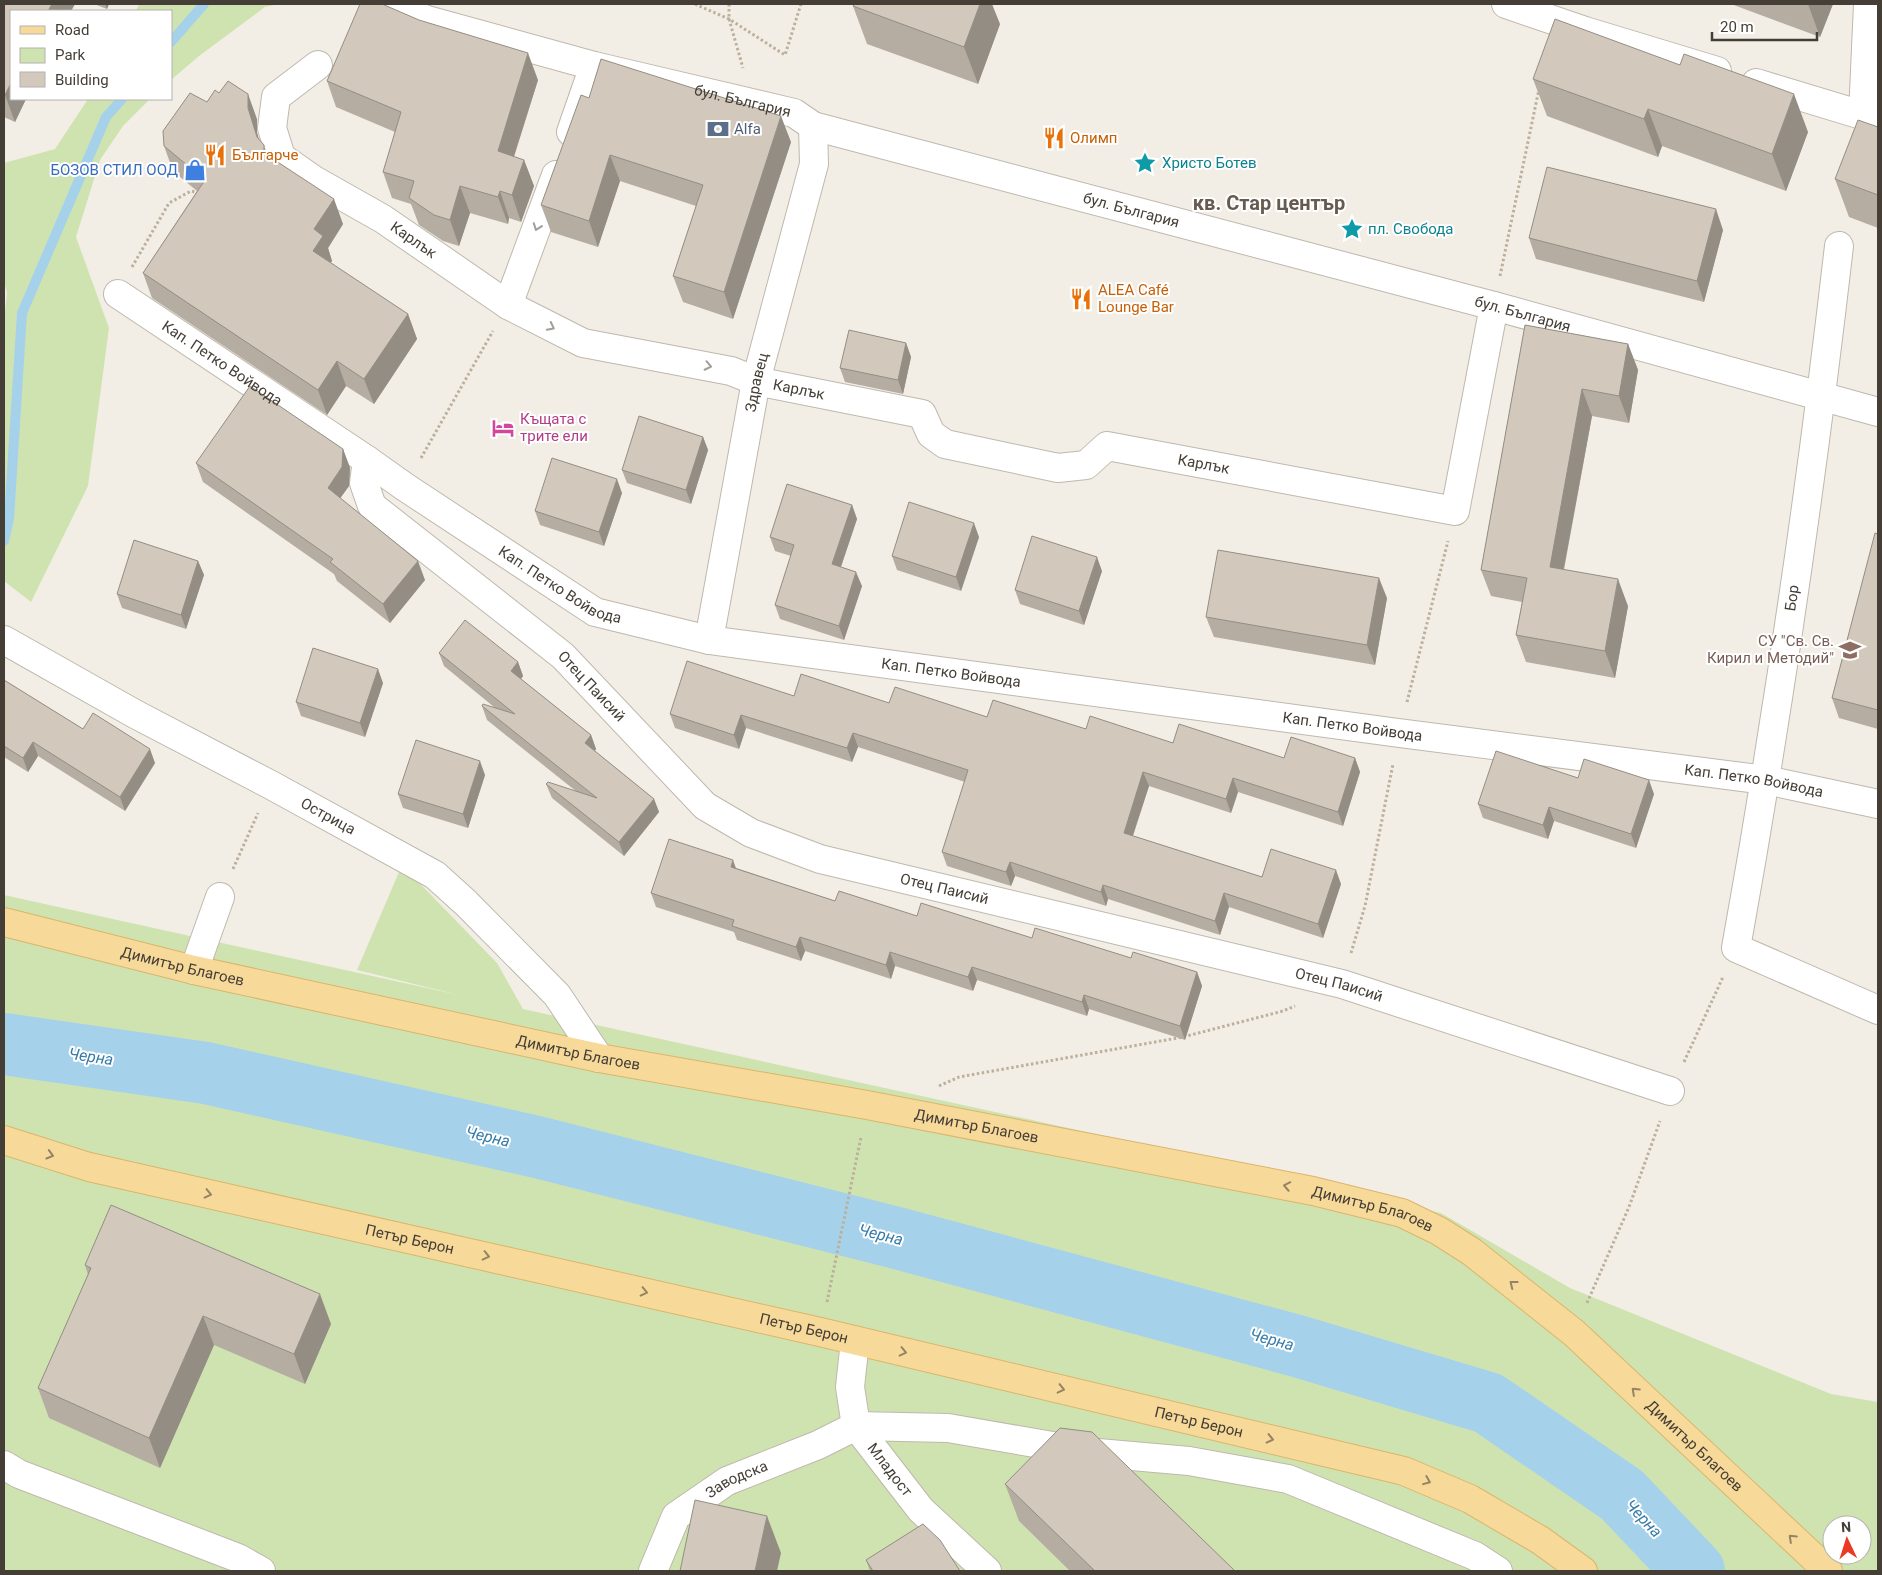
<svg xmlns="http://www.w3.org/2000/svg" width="1882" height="1575" viewBox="0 0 1882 1575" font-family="Roboto,sans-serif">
<rect width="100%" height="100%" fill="#f2eee6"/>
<path fill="#cfe3b1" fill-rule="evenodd" d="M139 4H279L265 7 199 56 171 80V11H136Z
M88 99H150L123 126 100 160 76 237 109 328 88 486 31 602 4 581V321L7 293 4 281V163L55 149Z
M402 865 497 963 523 1009 1114 1138 1441 1213 1570 1288 1831 1394 1878 1402V1571H4V895L459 995 357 970ZM1832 1525H1862V1555H1832Z"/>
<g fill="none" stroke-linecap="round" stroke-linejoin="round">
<path stroke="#a6d1eb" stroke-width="10" d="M171 42 204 4
M4 541 9 519 22 313 106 117 122 99"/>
<path stroke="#a6d1eb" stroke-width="62" d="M4 1044 206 1073 537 1147 897 1238 1297 1346 1488 1403 1622 1495 1694 1571"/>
<g stroke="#bfb8ac" stroke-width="30">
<g id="minor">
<path id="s1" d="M387 4 427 20 594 66 794 113 813 126 1494 306 1878 412"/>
<path d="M1506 4 1585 31 1717 71"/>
<path id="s2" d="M318 65 276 97 272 128 281 157 314 180 383 219 508 305 583 343 731 371 756 381 922 414 931 434 945 444 1058 468 1086 465 1107 446 1455 511 1494 306"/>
<path d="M1756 83 1878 120"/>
<path d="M1863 115 1868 4"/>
<path d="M571 132 594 66"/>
<path d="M1839 246C1812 481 1778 715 1736 948L1878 1010"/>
<path id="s3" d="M118 294 367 460 405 487 595 612 709 640 1399 733 1766 780 1878 804"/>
<path d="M508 305 556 175"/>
<path id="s4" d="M367 460 364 483 372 506 563 656 705 806 751 833 820 859 1342 984 1670 1091"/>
<path id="s5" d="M4 640 135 714 271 785 435 875 466 903 557 995 599 1058"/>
<path id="s6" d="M709 640 756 381 814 164 813 126"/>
<path d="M194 970 220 897"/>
<path id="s7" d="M855 1341 850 1387 856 1426 921 1510 987 1571"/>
<path d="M4 1465 19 1474 238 1558 261 1571"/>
<path id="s8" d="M653 1571 676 1516 727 1481 818 1445 856 1426 948 1428 1087 1452 1189 1461 1288 1479 1475 1556 1498 1571"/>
</g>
</g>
<g stroke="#dbb56b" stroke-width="30">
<g id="major">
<path id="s9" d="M4 922 194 970 599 1058 867 1105 1313 1191 1402 1213 1439 1231 1472 1252 1574 1333 1828 1571"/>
<path id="s10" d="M4 1140 89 1167 820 1332 1404 1471 1470 1499 1540 1540 1583 1571"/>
</g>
</g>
<path stroke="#bdb09b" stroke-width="3" stroke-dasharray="2.5 2.5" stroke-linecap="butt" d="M695 4 729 19 785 55 801 4
M729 4V19L743 68
M132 267 169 203 191 191 201 193
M1500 276 1539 89
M421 458 493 331
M1407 702 1448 541
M233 869 258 813
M1351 953 1365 906 1393 764
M1684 1062 1723 977
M939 1086 959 1077 1183 1037 1283 1011 1295 1006
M827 1302 861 1137
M1587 1303 1629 1207 1660 1121"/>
<use href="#minor" stroke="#fff" stroke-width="28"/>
<use href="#major" stroke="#f7d99a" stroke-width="28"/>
</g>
<path fill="#b5ada2" d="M4 4H75L71 11H11V99H26L15 122 4 117Z
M94 4H109L107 9Z
M1731 4H1833L1820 37Z
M853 6 1000 24 978 84 867 44Z
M1533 79 1808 132 1786 191 1662 146 1658 157 1547 116Z
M538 80 514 157 524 160 534 186 521 222 509 218 508 224 470 213 459 246 443 241 419 225 411 204 392 198 383 172 395 132 336 107 327 81Z
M589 98 791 142 733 319 683 302 673 276 696 206 620 181 598 247 551 232 541 205Z
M257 119V133L259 140 264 145 267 154 343 224 328 248 332 261 330 263 408 314 417 339 374 404 346 386 327 415 152 298 143 273 197 191 173 171 164 146Z
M1878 127V228L1849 217 1835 179Z
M1723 230 1704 302 1536 259 1529 238Z
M1525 325 1628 344 1638 370 1629 423 1592 416 1564 570 1628 606 1615 678 1526 662 1516 635 1522 602 1491 596 1481 570Z
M906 343 911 357 903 394 845 382 840 368Z
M703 437 708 450 691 504 627 483 622 470Z
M343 449 350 468 349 486 340 498 425 580 390 623 337 581 334 574 203 482 196 463Z
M622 493 604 546 540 525 535 511Z
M852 505 857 519 841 567 862 586 844 640 780 619 775 605 791 556 775 551 770 537Z
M1878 534V729L1839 718 1832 698Z
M979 537 961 591 897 570 892 556Z
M198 561 204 575 186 629 122 608 117 594Z
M1102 571 1084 625 1020 604 1015 590Z
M1387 598 1375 665 1214 637 1206 617Z
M439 653 518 662 523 676 521 679 591 735 596 749 595 751 654 799 659 812 624 856 552 798 546 784 577 792 487 720 482 706 494 707 444 666Z
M4 680 83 729 155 763 125 811 38 756 28 772 4 757Z
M383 683 365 737 301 716 296 702Z
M794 696 889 703 987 717 1086 729 1173 743 1284 758H1355L1360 772 1343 826 1238 792 1231 813 1149 786 1133 836 1262 877 1341 884 1323 938 1229 907 1220 935 1108 899 1106 906 1015 876 1011 886 947 866 942 852 965 782 858 747 852 762 746 728 739 749 675 728 670 714Z
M485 775 468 828 403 808 398 794Z
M1578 778 1654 794 1636 848 1554 821 1548 839 1483 818 1478 804Z
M736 868 835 901 1032 938 1197 972 1202 986 1185 1040 1089 1009 1087 1016 977 980 973 991 895 966 891 979 805 951 801 961 737 940 734 932 656 907 651 893Z
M85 1265 331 1324 305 1384 214 1345 160 1468 49 1418 38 1388 88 1275Z
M1005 1484 1235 1571H1070L1019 1521Z
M866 1560 960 1571H870Z"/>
<path fill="#938d84" d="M52 4H75L71 11H48Z
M105 4H109L107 9Z
M980 4H992L1000 24 978 84 964 47Z
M1808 4H1833L1820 37Z
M528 53 538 80 507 178 498 151Z
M11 83V99H26L15 122 5 95Z
M248 94 257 119V133L266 162 257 137 248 108Z
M1794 94 1808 132 1786 191 1772 154Z
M1648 109 1662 146 1658 157 1644 119Z
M781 116 791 142 733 319 724 292Z
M610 155 620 181 598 247 589 221Z
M524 160 534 186 521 222 512 195Z
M460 186 470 213 459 246 450 220Z
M500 191 509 218 508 224 498 197Z
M334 199 343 224 328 248 332 261 322 276 313 251 314 229Z
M1716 209 1723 230 1704 302 1697 281Z
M408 314 417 339 374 404 364 379Z
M906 343 911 357 903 394 898 380Z
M1628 344 1638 370 1629 423 1619 396Z
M337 361 346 386 327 415 318 390Z
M1582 389 1592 416 1559 594 1550 567Z
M703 437 708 450 691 504 686 490Z
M343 449 350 468 349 486 334 507 328 488Z
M617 479 622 493 604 546 599 532Z
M852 505 857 519 837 578 832 564Z
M974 523 979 537 961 591 956 577Z
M1097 557 1102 571 1084 625 1079 611Z
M198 561 204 575 186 629 181 615Z
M418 561 425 580 390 623 383 604Z
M856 572 862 586 844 640 839 626Z
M1379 578 1387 598 1375 665 1367 645Z
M1618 579 1628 606 1615 678 1605 651Z
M518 662 523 676 516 685 511 671Z
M378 669 383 683 365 737 360 723Z
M741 715 746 728 739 749 734 735Z
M853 733 858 747 852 762 847 748Z
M591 735 596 749 590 757 585 743Z
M33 742 38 756 28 772 23 758Z
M150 749 155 763 125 811 120 797Z
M1355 758 1360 772 1343 826 1338 812Z
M480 761 485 775 468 828 463 814Z
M1143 772 1149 786 1129 847 1124 833Z
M1233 778 1238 792 1231 813 1226 799Z
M1649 780 1654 794 1636 848 1631 834Z
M654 799 659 812 624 856 619 842Z
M1549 807 1554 821 1548 839 1543 825Z
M733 860 738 874 731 867Z
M1010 862 1015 876 1011 886 1006 872Z
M1336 870 1341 884 1323 938 1318 924Z
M1103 885 1108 899 1106 906 1101 892Z
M1224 893 1229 907 1220 935 1215 921Z
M800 937 805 951 801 961 796 947Z
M890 952 895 966 891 979 886 965Z
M972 967 977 980 973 991 968 977Z
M1197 972 1202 986 1185 1040 1180 1026Z
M1084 995 1089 1009 1087 1016 1082 1002Z
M320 1294 331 1324 305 1384 294 1354Z
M203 1316 214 1345 160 1468 149 1438Z
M767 1516 781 1553 777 1571H755Z"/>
<path fill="#d2c9bc" stroke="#938d84" d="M4 4H52L48 11H11V83L5 95H4Z
M360 4H382L419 20 528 53 498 151 524 160 512 195 500 191 498 197 460 186 450 220 434 215 409 198 414 181 383 172 401 112 327 81Z
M854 4H980L964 47 853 6Z
M1555 19 1680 65 1684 54 1794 94 1772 154 1648 109 1644 119 1533 79Z
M601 59 781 116 724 292 673 276 703 185 610 155 589 221 541 205 581 95 589 98Z
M228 81 248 94V108L257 137 264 145V153L334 199 314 229 323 236 313 251 408 314 364 379 337 361 318 390 143 273 205 180 164 146 163 131 190 93 207 102 215 90 219 93Z
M1858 120 1878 127V195L1835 179Z
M1547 167 1716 209 1697 281 1529 238Z
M1525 325 1628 344 1619 396 1582 389 1550 567 1618 579 1605 651 1516 635 1527 578 1481 570Z
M849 330 906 343 898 380 840 368Z
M250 386 343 449 342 467 328 488 418 561 383 604 330 562 333 559 196 463Z
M639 416 703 437 686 490 622 470Z
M552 458 617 479 599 532 535 511Z
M787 484 852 505 832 564 856 572 839 626 775 605 794 545 770 537Z
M909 502 974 523 956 577 892 556Z
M1875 533 1878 534V710L1832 698Z
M1032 536 1097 557 1079 611 1015 590Z
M134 540 198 561 181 615 117 594Z
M1218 550 1379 578 1367 645 1206 617Z
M465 620 518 662 511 671 591 735 585 743 654 799 619 842 546 784 548 782 597 798 482 706 483 704 515 714 439 653Z
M313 648 378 669 360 723 296 702Z
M687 661 794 696 801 674 889 703 895 687 987 717 993 700 1086 729 1090 716 1173 743 1179 724 1284 758 1291 737 1355 758 1338 812 1233 778 1226 799 1143 772 1124 833 1262 877 1271 849 1336 870 1318 924 1224 893 1215 921 1103 885 1101 892 1010 862 1006 872 942 852 968 770 853 733 847 748 741 715 734 735 670 714Z
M4 680 83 729 93 713 150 749 120 797 33 742 23 758 4 746Z
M416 740 480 761 463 814 398 794Z
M1496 751 1578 778 1584 759 1649 780 1631 834 1549 807 1543 825 1478 804Z
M669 839 733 860 731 867 835 901 839 891 917 916 921 903 1032 938 1035 928 1131 958 1133 952 1197 972 1180 1026 1084 995 1082 1002 972 967 968 977 890 952 886 965 800 937 796 947 732 926 734 920 651 893Z
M111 1205 320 1294 294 1354 203 1316 149 1438 38 1388 91 1268 85 1265Z
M1060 1428 1092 1432 1235 1571H1095L1005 1484Z
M695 1500 767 1516 755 1571H680Z
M923 1524 940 1540 960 1571H873L866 1560Z"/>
<defs><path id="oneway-chevron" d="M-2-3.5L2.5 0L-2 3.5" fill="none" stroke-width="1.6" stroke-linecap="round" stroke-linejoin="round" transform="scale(1.25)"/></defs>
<g stroke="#a29e9a">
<use href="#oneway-chevron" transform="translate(537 227) rotate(110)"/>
<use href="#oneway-chevron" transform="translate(551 327) rotate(27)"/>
<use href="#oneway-chevron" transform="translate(708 366) rotate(12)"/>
</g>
<g stroke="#958463">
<use href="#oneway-chevron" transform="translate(50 1155) rotate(16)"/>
<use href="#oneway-chevron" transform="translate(1287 1186) rotate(-169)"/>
<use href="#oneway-chevron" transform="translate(208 1194) rotate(13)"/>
<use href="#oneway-chevron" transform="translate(486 1256) rotate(13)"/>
<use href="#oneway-chevron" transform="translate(1513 1284) rotate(-142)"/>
<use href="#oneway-chevron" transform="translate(644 1292) rotate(13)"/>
<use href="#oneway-chevron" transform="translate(903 1352) rotate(13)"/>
<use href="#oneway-chevron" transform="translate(1061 1389) rotate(13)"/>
<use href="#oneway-chevron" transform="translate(1635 1391) rotate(-137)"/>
<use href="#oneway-chevron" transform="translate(1270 1439) rotate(13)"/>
<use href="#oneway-chevron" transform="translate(1427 1481) rotate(22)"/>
<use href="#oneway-chevron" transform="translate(1792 1538) rotate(-137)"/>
</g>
<defs>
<g id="bank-bare" transform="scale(1.725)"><path d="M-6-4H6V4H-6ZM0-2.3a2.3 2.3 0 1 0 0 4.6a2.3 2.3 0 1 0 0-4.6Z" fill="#5c6f8a" stroke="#fff" stroke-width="2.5" paint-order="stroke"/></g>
<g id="restaurant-bare" transform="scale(1.725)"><path d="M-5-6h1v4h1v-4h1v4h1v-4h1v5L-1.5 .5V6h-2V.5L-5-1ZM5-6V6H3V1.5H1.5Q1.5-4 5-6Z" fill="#e8710a" stroke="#fff" stroke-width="2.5" paint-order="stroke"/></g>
<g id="sight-bare" transform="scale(1.725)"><path d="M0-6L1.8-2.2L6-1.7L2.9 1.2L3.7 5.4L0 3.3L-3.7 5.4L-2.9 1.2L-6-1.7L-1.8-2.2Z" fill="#0f9aa8" stroke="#fff" stroke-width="2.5" paint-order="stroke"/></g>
<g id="shop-bare" transform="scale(1.725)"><path d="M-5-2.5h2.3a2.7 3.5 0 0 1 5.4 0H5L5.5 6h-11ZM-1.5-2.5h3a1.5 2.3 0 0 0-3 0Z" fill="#3f7fe0" stroke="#fff" stroke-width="2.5" paint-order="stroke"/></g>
<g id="hotel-bare" transform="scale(1.725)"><path d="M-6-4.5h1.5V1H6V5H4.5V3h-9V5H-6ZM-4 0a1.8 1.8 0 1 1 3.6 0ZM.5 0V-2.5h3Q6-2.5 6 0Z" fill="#d1479c" stroke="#fff" stroke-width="2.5" paint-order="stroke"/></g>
<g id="school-bare" transform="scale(1.725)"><path d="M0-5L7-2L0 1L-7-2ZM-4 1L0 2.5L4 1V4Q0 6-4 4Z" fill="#8d6e63" stroke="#fff" stroke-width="2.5" paint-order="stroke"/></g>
</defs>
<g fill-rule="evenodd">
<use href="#bank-bare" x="718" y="129"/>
<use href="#restaurant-bare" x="1054" y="138"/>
<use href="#restaurant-bare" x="215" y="155"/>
<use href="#sight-bare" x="1145" y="163"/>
<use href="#shop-bare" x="195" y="170"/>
<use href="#sight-bare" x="1352" y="229"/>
<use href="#restaurant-bare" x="1081" y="299"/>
<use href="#hotel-bare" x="503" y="428"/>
<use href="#school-bare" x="1850" y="650"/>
</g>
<g text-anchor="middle" stroke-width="4" stroke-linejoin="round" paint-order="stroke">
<g font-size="15" fill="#443e36" stroke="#fff">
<text dy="5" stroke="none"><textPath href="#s1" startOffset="369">бул. България</textPath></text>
<text dy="5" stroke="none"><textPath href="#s1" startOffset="774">бул. България</textPath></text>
<text dy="5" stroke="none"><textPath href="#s2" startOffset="271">Карлък</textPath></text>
<text dy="5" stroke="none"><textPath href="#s1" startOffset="1179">бул. България</textPath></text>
<text dy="5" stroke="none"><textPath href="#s3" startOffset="125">Кап. Петко Войвода</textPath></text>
<text dy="5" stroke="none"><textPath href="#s6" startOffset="262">Здравец</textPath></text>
<text dy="5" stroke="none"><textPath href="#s2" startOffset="691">Карлък</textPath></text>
<text dy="5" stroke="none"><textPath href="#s2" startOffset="1126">Карлък</textPath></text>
<text dy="5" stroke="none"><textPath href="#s3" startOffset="530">Кап. Петко Войвода</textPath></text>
<text transform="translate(1792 598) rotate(-82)" y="5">Бор</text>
<text dy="5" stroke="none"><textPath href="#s3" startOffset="935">Кап. Петко Войвода</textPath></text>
<text dy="5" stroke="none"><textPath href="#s4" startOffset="332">Отец Паисий</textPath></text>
<text dy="5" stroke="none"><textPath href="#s3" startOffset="1340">Кап. Петко Войвода</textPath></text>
<text dy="5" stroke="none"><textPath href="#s3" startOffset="1745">Кап. Петко Войвода</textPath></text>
<text dy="5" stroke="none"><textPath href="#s5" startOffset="369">Острица</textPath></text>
<text dy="5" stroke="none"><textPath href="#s4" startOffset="752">Отец Паисий</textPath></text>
<text dy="5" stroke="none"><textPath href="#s9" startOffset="184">Димитър Благоев</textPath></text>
<text dy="5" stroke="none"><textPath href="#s4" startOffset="1158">Отец Паисий</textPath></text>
<text dy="5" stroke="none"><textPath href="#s9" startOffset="589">Димитър Благоев</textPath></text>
<text dy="5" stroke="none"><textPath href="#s9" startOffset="994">Димитър Благоев</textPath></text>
<text dy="5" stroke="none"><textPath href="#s9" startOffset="1399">Димитър Благоев</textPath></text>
<text dy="5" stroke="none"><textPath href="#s10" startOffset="418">Петър Берон</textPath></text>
<text dy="5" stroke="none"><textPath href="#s10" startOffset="822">Петър Берон</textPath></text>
<text dy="5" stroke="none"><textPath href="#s10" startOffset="1228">Петър Берон</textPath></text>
<text dy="5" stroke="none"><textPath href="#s9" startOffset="1804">Димитър Благоев</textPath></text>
<text dy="5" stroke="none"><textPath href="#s7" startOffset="141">Младост</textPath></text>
<text dy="5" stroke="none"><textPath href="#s8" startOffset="131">Заводска</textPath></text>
</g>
<g font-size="15" fill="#4e5e75" stroke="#fff" text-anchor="start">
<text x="734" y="134">Alfa</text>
</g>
<g font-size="15" fill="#c56008" stroke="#fff" text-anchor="start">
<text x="1070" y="143">Олимп</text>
<text x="232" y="160">Българче</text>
<text x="1098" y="295">ALEA Café<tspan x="1098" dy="17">Lounge Bar</tspan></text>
</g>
<g font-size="15" fill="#0d838f" stroke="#fff" text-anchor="start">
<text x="1162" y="168">Христо Ботев</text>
<text x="1368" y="234">пл. Свобода</text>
</g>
<g font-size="15" fill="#366cbe" stroke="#fff" text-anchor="end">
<text x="178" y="175">БОЗОВ СТИЛ ООД</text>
</g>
<g font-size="15" fill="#b23c85" stroke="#fff" text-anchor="start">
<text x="520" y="424">Къщата с<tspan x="520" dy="17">трите ели</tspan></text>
</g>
<g font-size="15" fill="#785e54" stroke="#fff" text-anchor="end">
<text x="1834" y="646">СУ "Св. Св.<tspan x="1834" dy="17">Кирил и Методий"</tspan></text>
</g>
<g font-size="16" font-style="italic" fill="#377ca8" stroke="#fff">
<text transform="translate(91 1056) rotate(8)" y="6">Черна</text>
<text transform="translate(488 1136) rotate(13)" y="6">Черна</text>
<text transform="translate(881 1234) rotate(14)" y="6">Черна</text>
<text transform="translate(1272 1339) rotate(15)" y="6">Черна</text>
<text transform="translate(1644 1518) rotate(47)" y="6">Черна</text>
</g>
<g font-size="20" font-weight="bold" fill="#665b4e" stroke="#fff">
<text x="1269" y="210">кв. Стар център</text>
</g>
</g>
<rect width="1882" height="1575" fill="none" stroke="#443e36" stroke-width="10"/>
<rect x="10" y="10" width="162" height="90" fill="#ffffff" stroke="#b4b2af"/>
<rect x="20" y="26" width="25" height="8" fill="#f7d99a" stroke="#b4b2af"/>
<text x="55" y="35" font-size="15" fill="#443e36">Road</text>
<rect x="20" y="48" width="25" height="15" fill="#cfe3b1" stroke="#b4b2af"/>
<text x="55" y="60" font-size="15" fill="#443e36">Park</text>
<rect x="20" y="72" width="25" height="15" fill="#d2c9bc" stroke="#b4b2af"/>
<text x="55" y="85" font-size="15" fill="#443e36">Building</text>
<g transform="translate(1847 1540) rotate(356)"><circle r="24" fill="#ffffff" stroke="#b4b2af"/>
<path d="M0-4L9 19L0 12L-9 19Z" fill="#eb3a24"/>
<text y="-8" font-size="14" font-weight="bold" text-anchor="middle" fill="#443e36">N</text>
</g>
<path d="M1712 32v8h105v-8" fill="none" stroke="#443e36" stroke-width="2.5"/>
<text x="1720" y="32" font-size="15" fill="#443e36" stroke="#ffffff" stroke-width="4" paint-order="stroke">20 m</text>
</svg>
